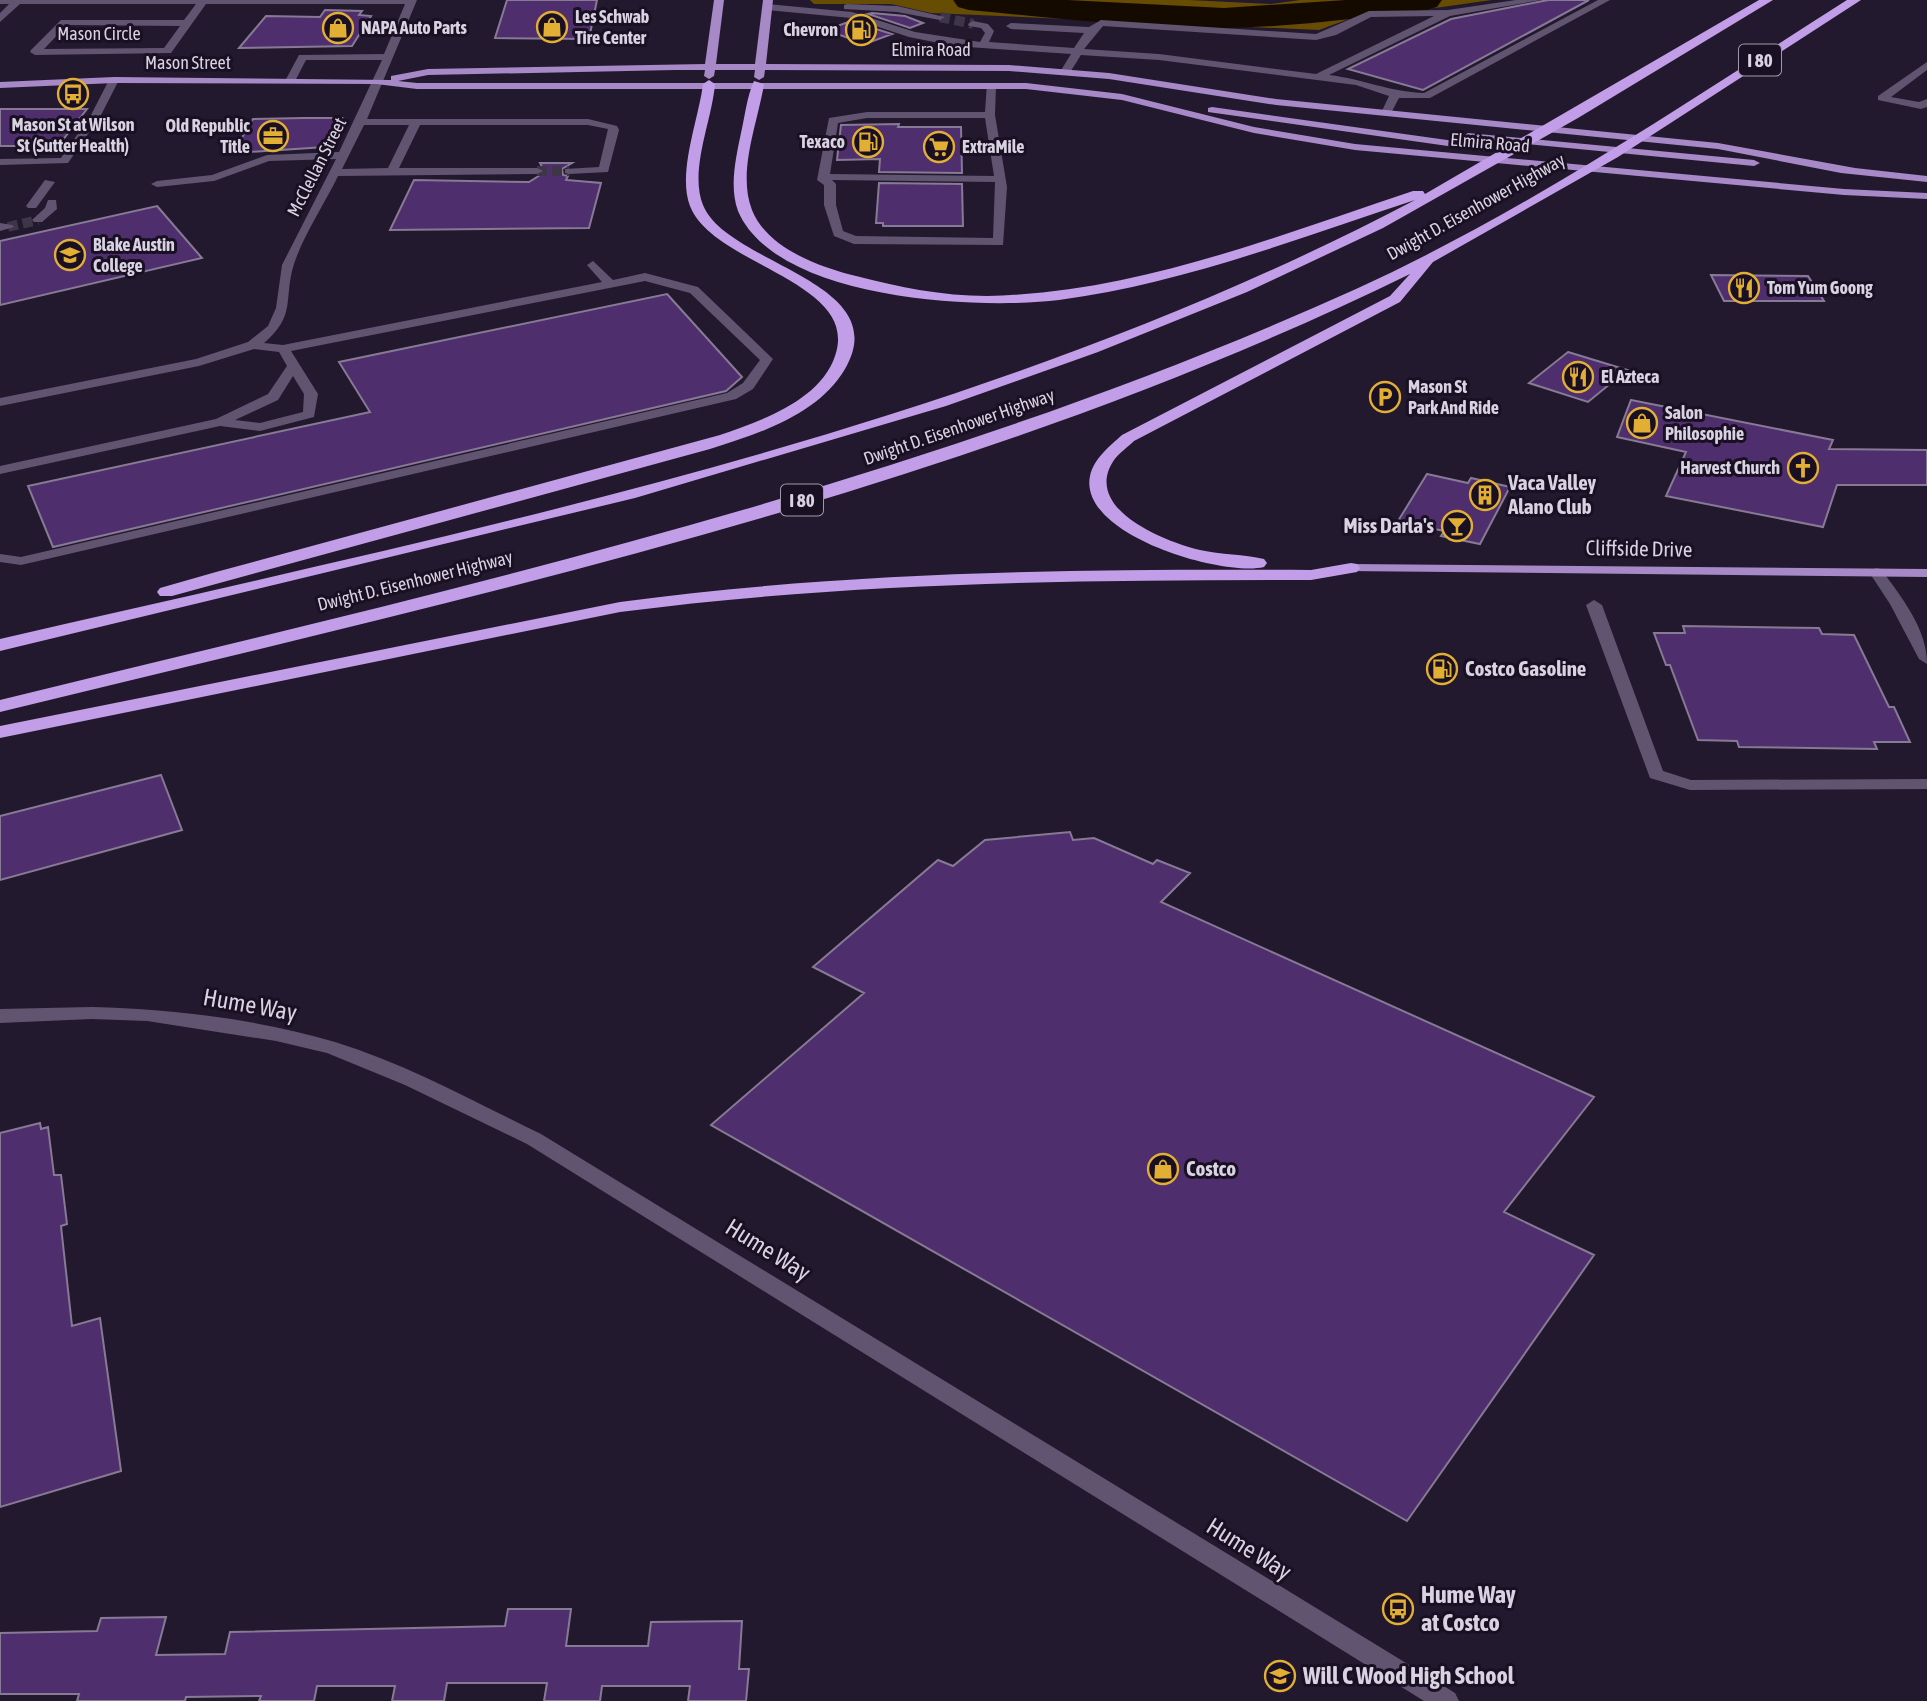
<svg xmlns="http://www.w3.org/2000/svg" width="1927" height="1701" viewBox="0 0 1927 1701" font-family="'Asap Condensed',sans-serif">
<rect width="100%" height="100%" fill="#23192e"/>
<path fill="#674c04" d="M810 0H1189L1271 4 1300 0H1492L1435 8 1373 10 1319 30 931 13 891 4H814Z"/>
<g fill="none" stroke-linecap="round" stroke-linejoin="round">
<path fill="#150a00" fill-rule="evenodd" d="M953 0H1067L1224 8 1346 0H1442L1437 7 1426 10C1359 18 1292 27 1224 28 1139 28 1054 18 969 10L958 7Z"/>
</g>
<path fill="#4f2e6e" stroke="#867a94" stroke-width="2" d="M507 0H597L589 39 495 38Z
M1548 0H1589L1423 90 1348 69 1451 19Z
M325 10 362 11 359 15 371 16 352 46 239 48 266 16 320 17Z
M872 13 905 16 923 23 910 28 868 14Z
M851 21 892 34 865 44 826 30Z
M0 109H87L58 146H0Z
M303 118H342L325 147 233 153 253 119Z
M899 124 898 127H961L962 173 879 172 880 159 837 160 841 125Z
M540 163H572L562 169 563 175 568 176 566 180 601 183 589 228 390 230 414 180 529 182 545 172Z
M879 183 962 184 963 226H883V223H876Z
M157 206 202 258 0 305V241Z
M1711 275 1808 276 1824 301H1724Z
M667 294 742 377 726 391 53 547 28 486 370 412 339 362Z
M1568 352 1627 370 1588 402 1529 383Z
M1631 400 1833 440 1829 449 1927 450V485H1837L1823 527 1666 496 1686 452 1617 437Z
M1427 474 1468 483 1471 478 1510 487 1480 544 1441 536 1444 531 1398 521Z
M1683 626 1819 628 1822 634 1854 635 1889 707H1894L1910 742H1874L1877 749 1739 747 1737 741 1698 740 1670 665H1666L1654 633H1685Z
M161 775 182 830 0 880V816Z
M1070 832 1073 840 1094 838 1153 864 1157 860 1190 873 1161 902 1594 1097 1504 1212 1594 1255 1407 1521 711 1125 864 993 813 967 938 860 953 866 985 840Z
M40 1123 41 1129 48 1127 54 1175H61L67 1224 61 1226 72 1326 100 1318 121 1471 0 1507V1133Z
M508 1609H571L566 1646H648L651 1622 742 1621 739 1669H749L746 1701H688L690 1686H602L600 1701H544L547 1683H447L444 1701H392L395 1686H317L314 1701H259L261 1696 186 1697 185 1701H77L79 1694H0V1633L97 1631 101 1618 166 1617 156 1655 225 1654 230 1632 505 1626Z"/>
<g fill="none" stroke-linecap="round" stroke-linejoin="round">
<path stroke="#3e3549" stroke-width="10" stroke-dasharray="10 5" stroke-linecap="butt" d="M940 17 973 24
M537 171H569
M8 227 38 220"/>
<path fill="#615471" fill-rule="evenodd" d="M0 0H417L367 119H588L617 126 619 130 608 172 569 174 565 173V169L599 167 608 129 588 125H420L399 168H537L543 171 537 174 338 176C324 205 304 234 294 264 283 299 297 315 264 343L283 345 602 282 587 265 593 261 613 280 645 273 698 287 773 359 753 389 736 399 21 565 0 562V554L21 557 727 393 743 383 760 360 690 293 645 281 291 351 318 394 314 417 260 431 220 426 0 474V466L216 419 268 394 287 366 279 352 254 349 199 366 0 406V398L196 359 248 342 268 326 276 308 282 265 336 159 269 161 214 181 157 187 151 184 157 181 212 175 267 155 339 152 382 60H306L294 83 285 81 299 55 384 54 405 4H206L171 53 35 55 30 52 31 50 61 20H184L196 4H20L0 22V13L9 4H0ZM67 25 180 26 164 48 44 49ZM364 125H409L388 168 342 169ZM293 376 304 394 303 412 260 423 235 420 278 400Z
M1516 0H1541L1450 16 1329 75C1363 79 1390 92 1424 93L1598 0H1610L1430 98H1399L1390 115 1386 116 1381 113 1389 96 1356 85 1159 60 1081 55 1069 74 1065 75 1060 72 1071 54 954 46 909 37 851 18 767 10 762 7 767 4 852 12 915 32 980 42 985 33 981 28 969 26 968 24 973 21 988 24 994 31 989 42 1074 48 1084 33 1011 29 1006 26 1011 23 1089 27 1101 20 1316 34 1369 11 1448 10ZM1434 16 1316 74 1159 54 1084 49 1103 26 1316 40 1336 35 1371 17Z
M847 4 897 6 945 17 940 20 897 12 844 9V5Z
M1927 62V70L1891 97 1919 102 1927 99V107L1921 109 1878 100V96Z
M110 78 119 80 101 115 68 163 0 165V159L61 158 91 115Z
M987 83 996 85 995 115 1007 187 1003 245 854 244 834 236 824 205V185L817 180 829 118 867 112H985ZM867 118H985L994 176 830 174 838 123ZM832 180 995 182 993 238 856 236 843 231 836 205V184Z
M45 180 55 182 36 208H28L26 206Z
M48 200H56L57 209 42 222H34L32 220 45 208Z
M0 223 12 225 14 227 0 231Z
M1876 568 1881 569C1901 597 1927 628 1927 664L1919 659 1890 604 1869 572Z
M1594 600 1602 605 1663 771 1691 780 1927 779V789L1690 790 1650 778 1586 605Z
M92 1007C173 1009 257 1019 335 1042 407 1064 474 1102 541 1134L1455 1693 1459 1701H1424L527 1144 405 1085 327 1053 276 1041 147 1021 92 1019 0 1023V1009Z"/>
<path fill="#a689c6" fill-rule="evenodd" d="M714 0H724L716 64H755L763 0H773L766 64 1009 65 1109 73 1276 99 1718 143 1855 168 1927 176V182L1841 173 1718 149 1276 105 1109 79 1009 71 765 70 764 77 759 80 754 77 755 70H715L714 76 709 79 704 76 705 70H675L428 75 398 81 417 83H1026L1122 94 1254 127 1355 144 1844 189 1927 193V199L1844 195 1355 150 1254 133 1122 100 1026 89H417L376 84 114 83 0 88V82L114 77 391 80V76L428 69 705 64Z
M1212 107 1483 145 1489 148 1483 151 1208 112V108Z
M1468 133 1754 160 1760 163 1754 166 1464 138 1463 136Z
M1351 564 1927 569V577L1346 571V565Z"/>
<path fill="#c19ee7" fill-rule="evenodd" d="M1759 0H1773L1578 118 1383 228 1247 292 1098 352 946 406 635 498 0 651V639C479 528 976 431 1415 200 1299 238 1181 284 1059 300 977 310 776 300 738 211 729 187 736 157 741 133 745 116 747 96 754 81L764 84C758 122 737 172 752 210 767 248 819 267 856 276 899 287 942 296 987 296 1135 293 1274 237 1413 191H1423L1425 194Z
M1847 0H1861L1618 157 1433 262 1400 302 1134 441C1128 447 1119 453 1114 460 1081 509 1166 542 1200 550 1221 555 1244 554 1264 559L1267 563 1264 567C1223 577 1078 535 1090 476 1094 458 1110 446 1122 435L1390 296 1410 274C967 491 477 595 0 712V700C459 588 924 484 1356 289 1529 210 1687 102 1847 0Z
M709 80 715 84C712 121 689 170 703 205 727 265 896 281 845 369 818 415 758 434 710 449L172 596H160L157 592 160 588 216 572 720 435C760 421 820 401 835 356 861 281 713 266 690 206 677 173 699 118 703 84Z
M1351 563 1357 564 1360 568 1357 572 1311 580C1080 580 850 582 620 612L0 738V726L620 602C850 571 1080 569 1311 570Z"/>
</g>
<defs>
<g id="shop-ring" transform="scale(1.575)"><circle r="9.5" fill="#1a1024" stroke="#e2af34" stroke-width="1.5"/><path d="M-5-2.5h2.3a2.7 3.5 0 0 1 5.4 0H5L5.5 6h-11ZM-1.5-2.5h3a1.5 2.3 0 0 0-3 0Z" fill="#e2af34"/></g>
<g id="fuel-ring" transform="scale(1.575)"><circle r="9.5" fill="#1a1024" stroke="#e2af34" stroke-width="1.5"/><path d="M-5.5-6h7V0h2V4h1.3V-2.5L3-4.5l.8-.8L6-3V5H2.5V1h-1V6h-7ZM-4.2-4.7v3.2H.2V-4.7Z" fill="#e2af34"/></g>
<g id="bus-ring" transform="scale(1.575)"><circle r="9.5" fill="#1a1024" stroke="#e2af34" stroke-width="1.5"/><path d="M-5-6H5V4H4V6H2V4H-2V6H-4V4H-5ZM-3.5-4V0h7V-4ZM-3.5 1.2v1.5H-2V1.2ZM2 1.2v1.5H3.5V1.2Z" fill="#e2af34"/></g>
<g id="office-ring" transform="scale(1.575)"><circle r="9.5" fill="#1a1024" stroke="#e2af34" stroke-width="1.5"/><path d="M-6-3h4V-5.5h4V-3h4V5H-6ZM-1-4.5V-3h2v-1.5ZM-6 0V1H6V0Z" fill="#e2af34"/></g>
<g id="supermarket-ring" transform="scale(1.575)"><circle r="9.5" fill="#1a1024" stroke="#e2af34" stroke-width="1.5"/><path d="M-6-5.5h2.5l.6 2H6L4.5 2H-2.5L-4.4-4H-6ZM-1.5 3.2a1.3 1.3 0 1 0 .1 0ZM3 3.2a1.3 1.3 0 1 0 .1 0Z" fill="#e2af34"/></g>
<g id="university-ring" transform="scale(1.575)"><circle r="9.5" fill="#1a1024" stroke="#e2af34" stroke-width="1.5"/><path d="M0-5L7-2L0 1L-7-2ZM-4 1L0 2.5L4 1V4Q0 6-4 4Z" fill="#e2af34"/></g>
<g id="restaurant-ring" transform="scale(1.575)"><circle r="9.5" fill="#1a1024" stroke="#e2af34" stroke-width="1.5"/><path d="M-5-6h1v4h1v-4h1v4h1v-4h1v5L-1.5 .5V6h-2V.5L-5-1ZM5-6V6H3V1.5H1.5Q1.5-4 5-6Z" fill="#e2af34"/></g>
<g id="parking-ring" transform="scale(1.575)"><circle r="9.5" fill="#1a1024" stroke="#e2af34" stroke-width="1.5"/><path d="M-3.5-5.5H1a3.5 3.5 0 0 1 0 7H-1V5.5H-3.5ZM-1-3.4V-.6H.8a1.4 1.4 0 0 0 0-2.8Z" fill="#e2af34"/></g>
<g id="church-ring" transform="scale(1.575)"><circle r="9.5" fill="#1a1024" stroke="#e2af34" stroke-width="1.5"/><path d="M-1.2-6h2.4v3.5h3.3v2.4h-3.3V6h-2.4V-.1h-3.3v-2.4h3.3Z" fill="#e2af34"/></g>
<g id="building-ring" transform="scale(1.575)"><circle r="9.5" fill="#1a1024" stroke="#e2af34" stroke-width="1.5"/><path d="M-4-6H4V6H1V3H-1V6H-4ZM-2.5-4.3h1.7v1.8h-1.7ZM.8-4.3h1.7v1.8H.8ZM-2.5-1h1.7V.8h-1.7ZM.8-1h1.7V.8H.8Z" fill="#e2af34"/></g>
<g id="bar-ring" transform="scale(1.575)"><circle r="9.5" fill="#1a1024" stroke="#e2af34" stroke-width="1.5"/><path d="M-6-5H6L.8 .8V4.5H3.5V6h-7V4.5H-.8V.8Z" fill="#e2af34"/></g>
<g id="school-ring" transform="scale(1.575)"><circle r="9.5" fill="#1a1024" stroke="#e2af34" stroke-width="1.5"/><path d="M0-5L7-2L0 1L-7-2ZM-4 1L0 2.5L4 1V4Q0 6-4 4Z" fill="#e2af34"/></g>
</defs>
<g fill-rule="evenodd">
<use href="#shop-ring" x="552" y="27"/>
<use href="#shop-ring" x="338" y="28"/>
<use href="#fuel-ring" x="861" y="30"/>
<use href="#bus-ring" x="73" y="94"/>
<use href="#office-ring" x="273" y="136"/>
<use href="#fuel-ring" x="868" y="142"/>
<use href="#supermarket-ring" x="939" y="147"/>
<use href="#university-ring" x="70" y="255"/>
<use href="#restaurant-ring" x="1744" y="288"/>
<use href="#restaurant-ring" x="1578" y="377"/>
<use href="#parking-ring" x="1385" y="397"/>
<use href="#shop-ring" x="1642" y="423"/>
<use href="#church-ring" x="1803" y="468"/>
<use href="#building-ring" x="1485" y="495"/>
<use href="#bar-ring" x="1457" y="526"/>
<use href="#fuel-ring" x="1442" y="669"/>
<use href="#shop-ring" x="1163" y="1169"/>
<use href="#bus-ring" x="1398" y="1609"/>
<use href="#school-ring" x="1280" y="1676"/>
</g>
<g text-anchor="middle" stroke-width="6" stroke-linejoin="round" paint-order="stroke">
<g font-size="18" font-weight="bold" fill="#d9d2e1" stroke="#1a1024" text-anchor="start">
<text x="575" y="23">Les Schwab<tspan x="575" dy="21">Tire Center</tspan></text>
<text x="361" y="34">NAPA Auto Parts</text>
<text x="838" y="36" text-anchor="end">Chevron</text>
<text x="73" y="131" text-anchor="middle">Mason St at Wilson<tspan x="73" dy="21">St (Sutter Health)</tspan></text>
<text x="250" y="132" text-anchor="end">Old Republic<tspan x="250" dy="21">Title</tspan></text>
<text x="845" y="148" text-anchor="end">Texaco</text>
<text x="962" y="153">ExtraMile</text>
<text x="93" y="251">Blake Austin<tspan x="93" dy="21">College</tspan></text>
<text x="1767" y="294">Tom Yum Goong</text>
<text x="1601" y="383">El Azteca</text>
<text x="1408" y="393">Mason St<tspan x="1408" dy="21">Park And Ride</tspan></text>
<text x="1665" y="419">Salon<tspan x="1665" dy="21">Philosophie</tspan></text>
<text x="1780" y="474" text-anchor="end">Harvest Church</text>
</g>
<g font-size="18" fill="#d9d2e1" stroke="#1a1024">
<text x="99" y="40">Mason Circle</text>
<text x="931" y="56">Elmira Road</text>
<text x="188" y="69">Mason Street</text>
<text transform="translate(1490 143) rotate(5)" y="6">Elmira Road</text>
<text transform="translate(317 167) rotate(-63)" y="6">McClellan Street</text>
<text transform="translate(1476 207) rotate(-29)" y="6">Dwight D. Eisenhower Highway</text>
<text transform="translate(959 427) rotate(-19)" y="6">Dwight D. Eisenhower Highway</text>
<text transform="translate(415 581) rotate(-14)" y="6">Dwight D. Eisenhower Highway</text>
</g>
<g fill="#1a1024" stroke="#a098a8" stroke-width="2">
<rect x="1739" y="44.5" width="42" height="31" rx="5"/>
<rect x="781" y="484.5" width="42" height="31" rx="5"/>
</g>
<g font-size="19" font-weight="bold" fill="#d9d2e1">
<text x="1760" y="67">I 80</text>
<text x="802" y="507">I 80</text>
</g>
<g font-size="21" font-weight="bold" fill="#d9d2e1" stroke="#1a1024" text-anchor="start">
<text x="1508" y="490">Vaca Valley<tspan x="1508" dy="24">Alano Club</tspan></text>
<text x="1434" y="533" text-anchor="end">Miss Darla's</text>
<text x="1465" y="676">Costco Gasoline</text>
<text x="1186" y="1176">Costco</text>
</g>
<g font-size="21" fill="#d9d2e1" stroke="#1a1024">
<text transform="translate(1639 549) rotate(1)" y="7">Cliffside Drive</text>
</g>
<g font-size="24" fill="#d9d2e1" stroke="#1a1024">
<text transform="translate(250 1005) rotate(10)" y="8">Hume Way</text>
<text transform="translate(768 1250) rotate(32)" y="8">Hume Way</text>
<text transform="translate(1249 1549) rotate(32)" y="8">Hume Way</text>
</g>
<g font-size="24" font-weight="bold" fill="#d9d2e1" stroke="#1a1024" text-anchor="start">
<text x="1421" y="1603">Hume Way<tspan x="1421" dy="28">at Costco</tspan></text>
<text x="1303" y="1684">Will C Wood High School</text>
</g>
</g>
</svg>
